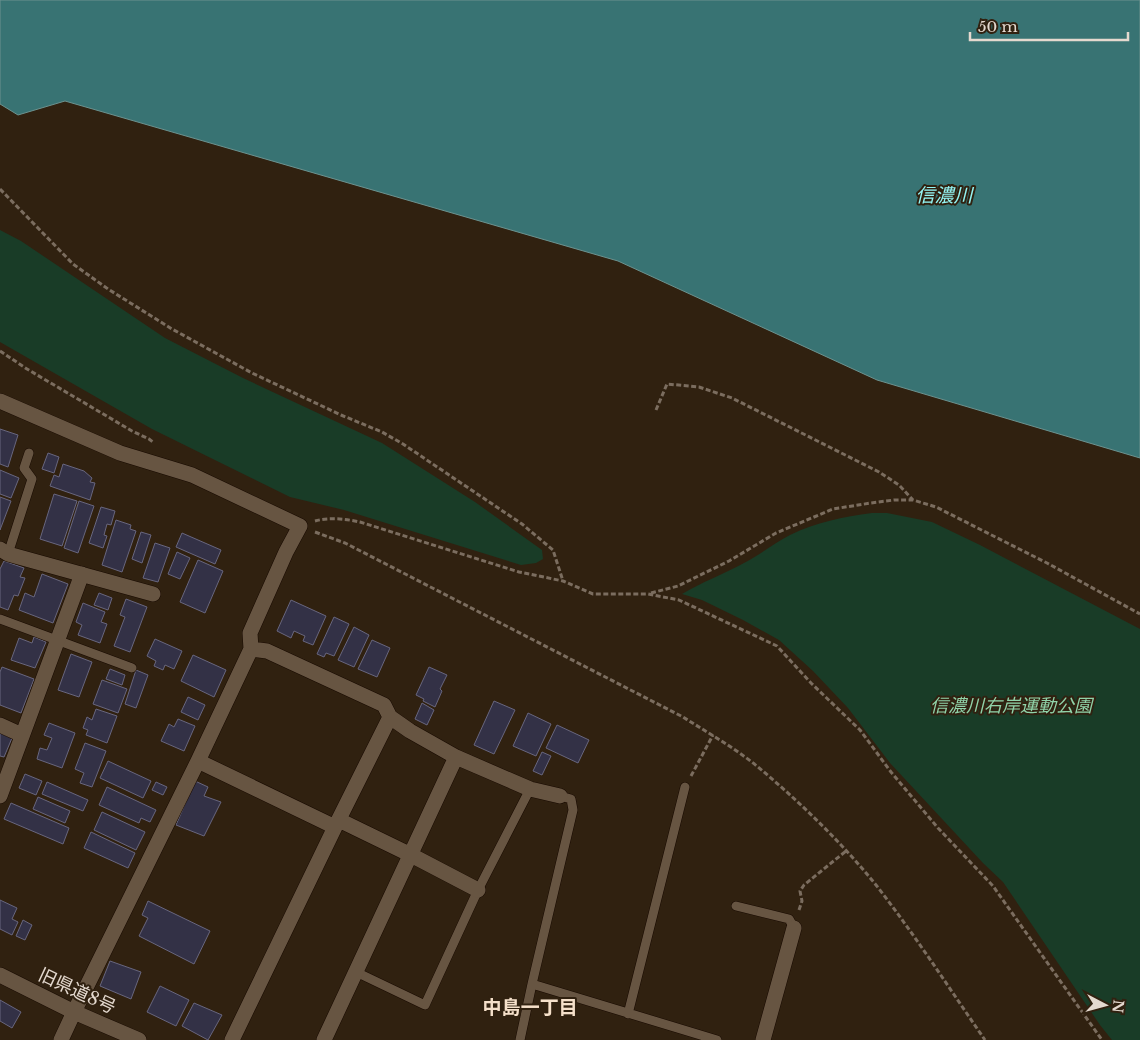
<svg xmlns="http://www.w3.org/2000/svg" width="1140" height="1040" viewBox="0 0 1140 1040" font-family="'Libre Baskerville','Noto Sans JP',serif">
<rect width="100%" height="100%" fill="#302110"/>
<path fill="#193c27" d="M0 230 21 241 165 338 243 378 382 443 475 502 542 550 543 559 536 563 521 565 344 510 290 497 152 429 0 342Z
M872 513H887L932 522 980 545 1140 629V1040H1112L1100 1025 1003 882 983 863 890 763 848 708 813 671 779 640 743 620 702 600 682 594C702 582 724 574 744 563 760 555 774 543 790 535 816 522 843 517 872 513Z"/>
<path fill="#387373" stroke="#6c928f" d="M0 0H1140V458L877 380 618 261 65 101 18 115 0 104Z"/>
<path fill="#333146" stroke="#68667e" d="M0 429 18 435 8 467 0 464Z
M48 453 59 457 54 473 42 469Z
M63 464 84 471 92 478 90 482 95 483 90 500 50 486 54 475 59 477Z
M0 470 19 478 11 498 0 494Z
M54 494 77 501 62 546 40 539Z
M0 497 11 501 0 530Z
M79 501 94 506 78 553 64 548Z
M101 507 115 511 111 525 107 524 104 535 107 536 103 548 89 543Z
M116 520 131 525 130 529 136 531 122 572 102 565Z
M141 532 151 535 142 563 132 559Z
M182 533 221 550 215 564 176 547Z
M155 543 170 548 158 582 143 578Z
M177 552 190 558 180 579 168 574Z
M198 560 223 571 205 613 180 602Z
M4 561 24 568 20 577 25 578 18 596 14 595 8 610 0 607V569Z
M42 574 68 584 53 623 19 610 25 593 34 597Z
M99 593 112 598 108 610 94 605Z
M126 599 147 607 130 652 114 646 125 617 120 615Z
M291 600 326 616 313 645 303 641 305 636 294 631 291 638 277 631Z
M83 603 105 612 101 622 107 624 100 643 78 635 82 625 76 622Z
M334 617 349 624 334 656 326 653 324 657 317 654Z
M354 627 369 635 354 667 338 660Z
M34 637 46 642 35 668 11 660 19 638 32 643Z
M155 639 182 651 174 669 165 665 163 670 154 666 156 661 147 656Z
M372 640 390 648 377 677 358 669Z
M71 654 92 662 79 697 58 690Z
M193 655 226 670 214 697 181 681Z
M2 667 34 679 21 713 0 705V672Z
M429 667 447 675 440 689 442 691 435 707 423 701 424 699 416 695Z
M110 669 125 675 122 685 106 679Z
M136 670 148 675 136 708 125 704Z
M102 680 127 689 118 713 93 704Z
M188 697 205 705 198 720 181 712Z
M494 701 515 710 494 754 474 745Z
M422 703 434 710 427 725 415 719Z
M96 709 117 716 107 743 86 735 88 730 83 728 87 717 92 720Z
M528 713 551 724 536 756 513 746Z
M178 719 195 726 184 751 161 741 169 724 174 727Z
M49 723 75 733 62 768 37 759 40 748 47 750 52 738 44 735Z
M557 725 589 740 578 763 546 748Z
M0 733 12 738 4 757 0 756Z
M85 743 106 751 92 787 80 783 84 773 75 769Z
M542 752 551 756 542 775 533 771Z
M108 761 151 781 143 798 100 778Z
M25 774 42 781 36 795 19 788Z
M195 781 208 787 204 796 221 802 204 836 176 825Z
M47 782 88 800 83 811 42 794Z
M156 782 167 787 163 795 152 790Z
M107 787 156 810 150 822 141 818 139 823 99 805Z
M38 797 70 811 65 823 33 809Z
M11 803 69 828 63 844 4 819Z
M102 812 145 832 136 850 94 830Z
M91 832 135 853 128 868 84 848Z
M0 900 17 908 12 919 18 922 12 935 0 929Z
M148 901 210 931 194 964 139 936 148 918 142 915Z
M23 920 32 925 25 940 16 936Z
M110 961 141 972 131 999 100 986Z
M160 986 189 1000 176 1026 147 1012Z
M0 1000 21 1012 12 1028 0 1021Z
M194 1003 222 1015 208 1040 182 1026Z"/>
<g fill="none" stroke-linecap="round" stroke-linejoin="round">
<g stroke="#180a00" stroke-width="10">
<path id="lane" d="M8 554 32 479 24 468 29 453
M0 619 132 668
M736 906 789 919 794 928
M356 972 425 1005 478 890 530 789
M532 984 717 1040
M628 1014 685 787
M520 1040 532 984 573 810 571 799 560 796"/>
</g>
<g stroke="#180a00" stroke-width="16">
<path id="street" d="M0 401 120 453 192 475 300 526 286 552 250 633 251 649 198 761 74 1012 61 1040
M0 549 8 554 153 594
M390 717 410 731 456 757 530 789 560 796
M0 725 22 735
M198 761 335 827
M0 796 82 574
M339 820 411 855 478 890
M0 975 74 1012 139 1040
M232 1040 335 827 390 717 384 705 267 651 251 649
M324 1040 456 757
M763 1040 794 928"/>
</g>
<path stroke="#7b6d5f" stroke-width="3" stroke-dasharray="5 2.5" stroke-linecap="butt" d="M0 189 73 264 108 289 172 329 252 373 341 415 382 432 403 444 522 524 553 550 563 581
M0 351 27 369 132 431 149 439 154 443
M656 410 667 384 699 387 732 398 879 472 899 485 913 500
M315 521C329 517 346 519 360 522L519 572 563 581 593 594H648L679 600 777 646 811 683 860 730 891 772 938 828 993 886 1102 1040
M315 532 345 543 683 717C708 733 735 748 758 767 801 803 841 842 876 885 915 935 949 988 985 1040
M651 593 678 586 729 561 776 533 833 509 871 503 894 500H913L936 507 1047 563 1140 614
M691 776 713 735
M799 910 802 901 800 891 804 885 846 851"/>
<use href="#lane" stroke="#675542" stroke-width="9"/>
<use href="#street" stroke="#675542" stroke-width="15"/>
</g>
<g text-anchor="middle" stroke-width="4" stroke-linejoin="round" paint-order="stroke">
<g font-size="18" font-style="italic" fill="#90d3a9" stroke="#302110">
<text x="1011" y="712">信濃川右岸運動公園</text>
</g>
<g font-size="18" fill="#e4d9cf" stroke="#302110">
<text transform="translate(77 991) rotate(25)" y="6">旧県道8号</text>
</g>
<g font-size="19" font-style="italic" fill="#94f5f4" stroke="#302110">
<text x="944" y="202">信濃川</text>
</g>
<g font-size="19" font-weight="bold" fill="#f5e0ca" stroke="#302110">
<text x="530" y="1014">中島一丁目</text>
</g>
</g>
<g transform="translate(1105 1005) rotate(96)" stroke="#302110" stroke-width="4" paint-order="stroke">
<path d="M0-4L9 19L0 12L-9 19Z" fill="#e4d9cf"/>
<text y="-8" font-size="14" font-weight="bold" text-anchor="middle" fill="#e4d9cf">N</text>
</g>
<path d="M970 32v8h158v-8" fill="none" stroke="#e4d9cf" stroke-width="2.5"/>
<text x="978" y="32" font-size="15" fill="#e4d9cf" stroke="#302110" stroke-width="4" paint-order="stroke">50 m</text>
</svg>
